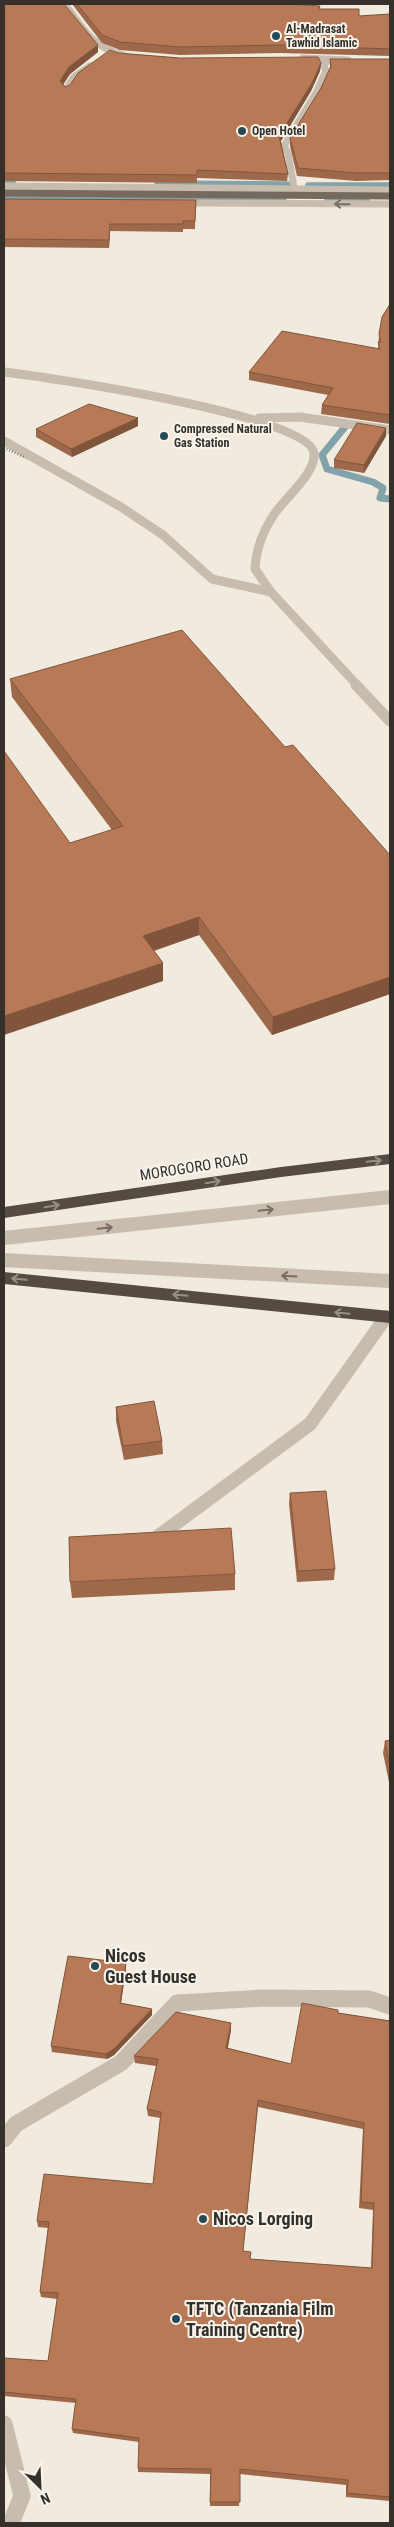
<svg xmlns="http://www.w3.org/2000/svg" width="394" height="2527" viewBox="0 0 394 2527" font-family="'Roboto Condensed',sans-serif">
<rect width="100%" height="100%" fill="#f0eadf"/>
<g fill="none" stroke-linecap="round" stroke-linejoin="round">
<path stroke="#82a3aa" stroke-width="5.5" d="M4 182H13
M157 183 288 184
M308 185H390
M4 197 284 200
M327 200 367 201"/>
<path stroke="#82a3aa" stroke-width="7" d="M345 427 322 455 327 469 373 482 383 488 380 498 390 499"/>
<path stroke="#c7bcad" stroke-width="7" d="M65 4C81 26 94 49 123 55
M303 58 348 60
M66 89 74 77 90 66
M4 186 390 190
M294 188 288 153 284 146 316 93 326 71 323 63 333 60
M180 203 390 204"/>
<path stroke="#c7bcad" stroke-width="9" d="M4 372C45 377 310 415 314 453 316 473 286 497 275 513 264 529 256 549 255 569L271 592 358 686
M259 418 300 417 390 430
M4 441 121 507 163 535 212 579 271 592"/>
<path stroke="#c7bcad" stroke-width="11" d="M356 685 390 721"/>
<path stroke="#c7bcad" stroke-width="14" d="M4 1238 390 1197
M4 1260 390 1281
M152 1541 310 1424 386 1317"/>
<path stroke="#c7bcad" stroke-width="17" d="M4 2139 16 2124 121 2063 177 2003 265 1998 369 1999 390 2006
M4 2424 22 2496 11 2523"/>
<path stroke="#76695d" stroke-width="7" d="M4 193 390 196"/>
<path fill="#564b43" fill-rule="evenodd" d="M390 1154V1164L281 1177 4 1218V1207L281 1167Z
M4 1272 390 1311V1323L4 1284Z"/>
<path stroke="#36302a" stroke-width="2.5" stroke-dasharray="0.5 2.5" stroke-linecap="butt" d="M4 448 26 458"/>
</g>
<path fill="#9e694a" fill-rule="evenodd" d="M4 4 98 45V52L70 74 63 84 65 87 70 85 118 53 180 58 321 63 320 71 311 91 281 141 288 174 287 181 197 178V183L4 181Z
M72 4H292L359 16 390 14V56L281 53 180 55 120 50 102 43Z
M330 59H390V180L356 181 297 176 290 146V138L321 88 330 68Z
M4 199 196 200 195 229H183V232L110 231 109 248 4 247Z
M390 304V424L321 414 322 405 328 395 249 380V372L378 349 379 334Z
M138 418V426L72 457 36 437V429Z
M386 436 364 473 334 468V460Z
M10 679 285 747 390 855V994L272 1035 199 935 154 951 163 963V981L70 843 112 830 12 697Z
M116 1407 162 1441 163 1454 124 1460 116 1421Z
M290 1493 335 1569 334 1580 297 1582 289 1504Z
M235 1574V1590L72 1598 70 1582Z
M390 1740V1787L383 1753 385 1741Z
M126 1969 121 2003 152 2009V2015L114 2055 107 2059 52 2052 51 2046Z
M338 2013 390 2021V2501L346 2497V2485L240 2474 239 2506H210V2474L138 2472 139 2442 73 2433 72 2429 76 2403 4 2396V2358L48 2361 57 2299 41 2297 40 2292 48 2228 38 2227 37 2221 153 2184 161 2118 148 2116 147 2109 156 2066 135 2063 134 2056 231 2023V2030L228 2048 291 2064ZM258 2107 363 2129 359 2208 373 2210 371 2268 250 2259 243 2251Z"/>
<path fill="#81553c" d="M98 45V52L70 74 61 88 60 81 69 67Z
M321 63 320 71 311 91 279 144V136Z
M110 224V231L109 248V240Z
M138 418V426L72 457 71 449Z
M386 428V436L364 473V465Z
M199 917V935L143 954V936Z
M163 963V981L4 1035V1016Z
M390 977V994L272 1035 273 1017Z
M126 1963V1969L120 2009V2003Z
M152 2009V2015L114 2055 107 2059 106 2054Z
M231 2023V2030L226 2055V2048Z"/>
<path fill="#b87a56" stroke="#81553c" fill-rule="evenodd" d="M4 4H64L98 45 69 67 60 81 65 87 70 85 78 73 110 50 118 53 180 58 318 57 321 63 312 83 279 136 288 174 197 170V175L4 173Z
M77 4H292L320 6 319 9H359V16L390 14V49L281 45 180 47 120 42 102 35Z
M330 59H390V173H356L298 168 290 138 321 88 331 66Z
M4 199 196 200 195 221H183V224H110L109 240 4 239Z
M390 304V415L322 405 333 388 249 372 282 331 380 349 378 342H381L379 334 382 317Z
M89 404 138 418 71 449 36 429Z
M357 423 386 428 364 465 334 460Z
M182 630 285 747 293 745 390 855V977L273 1017 199 917 143 936 163 963 4 1016V751L70 843 123 826 10 679Z
M154 1401 162 1441 123 1446 116 1407Z
M326 1491 335 1569 298 1571 290 1493Z
M231 1528 235 1574 70 1582 69 1537Z
M390 1740V1766L385 1741Z
M68 1956 126 1963 120 2003 152 2009 114 2049 106 2054 51 2046Z
M302 2003 338 2010V2013L390 2021V2497L347 2493 348 2480 240 2469V2502H210L211 2469 138 2468 139 2438 72 2429 76 2399 4 2392V2358L48 2361 58 2293 40 2292 49 2222 37 2221 44 2174 153 2184 161 2112 147 2109 158 2059 134 2056 176 2012 231 2023 226 2048 291 2064ZM258 2100 364 2123 361 2202 374 2203 372 2268 250 2259 251 2252 243 2251Z"/>
<defs><path id="oneway-shaft" d="M-6 0H5M1.5-3L5.5 0L1.5 3" fill="none" stroke-width="1.6" stroke-linecap="round" stroke-linejoin="round" transform="scale(1.25)"/></defs>
<g stroke="#776f65">
<use href="#oneway-shaft" transform="translate(342 204) rotate(-179)"/>
<use href="#oneway-shaft" transform="translate(266 1210) rotate(-6)"/>
<use href="#oneway-shaft" transform="translate(105 1228) rotate(-6)"/>
<use href="#oneway-shaft" transform="translate(289 1276) rotate(-177)"/>
</g>
<g stroke="#978f86">
<use href="#oneway-shaft" transform="translate(374 1161) rotate(-6)"/>
<use href="#oneway-shaft" transform="translate(213 1182) rotate(-9)"/>
<use href="#oneway-shaft" transform="translate(52 1206) rotate(-9)"/>
<use href="#oneway-shaft" transform="translate(19 1279) rotate(-175)"/>
<use href="#oneway-shaft" transform="translate(180 1295) rotate(-174)"/>
<use href="#oneway-shaft" transform="translate(342 1313) rotate(-174)"/>
</g>
<g fill="#254a53" stroke="#f8f4eb" stroke-width="2">
<circle cx="276" cy="36" r="5"/>
<circle cx="242" cy="131" r="5"/>
<circle cx="164" cy="436" r="5"/>
<circle cx="95" cy="1966" r="5"/>
<circle cx="203" cy="2219" r="5"/>
<circle cx="176" cy="2319" r="5"/>
</g>
<g text-anchor="middle" stroke-width="4" stroke-linejoin="round" paint-order="stroke">
<g font-size="12" font-weight="bold" fill="#36302a" stroke="#f8f4eb" text-anchor="start">
<text x="286" y="33">Al-Madrasat<tspan x="286" dy="14">Tawhid Islamic</tspan></text>
<text x="252" y="135">Open Hotel</text>
<text x="174" y="433">Compressed Natural<tspan x="174" dy="14">Gas Station</tspan></text>
</g>
<g font-size="15" fill="#36302a" stroke="#f8f4eb">
<text transform="translate(194 1167) rotate(-9)" y="5">MOROGORO ROAD</text>
</g>
<g font-size="18" font-weight="bold" fill="#36302a" stroke="#f8f4eb" text-anchor="start">
<text x="105" y="1962">Nicos<tspan x="105" dy="21">Guest House</tspan></text>
<text x="213" y="2225">Nicos Lorging</text>
<text x="186" y="2315">TFTC (Tanzania Film<tspan x="186" dy="21">Training Centre)</tspan></text>
</g>
</g>
<rect width="394" height="2527" fill="none" stroke="#36302a" stroke-width="10"/>
<g transform="translate(40 2487) rotate(156)" stroke="#f8f4eb" stroke-width="4" paint-order="stroke">
<path d="M0-4L9 19L0 12L-9 19Z" fill="#36302a"/>
<text y="-8" font-size="14" font-weight="bold" text-anchor="middle" fill="#36302a">N</text>
</g>
</svg>
